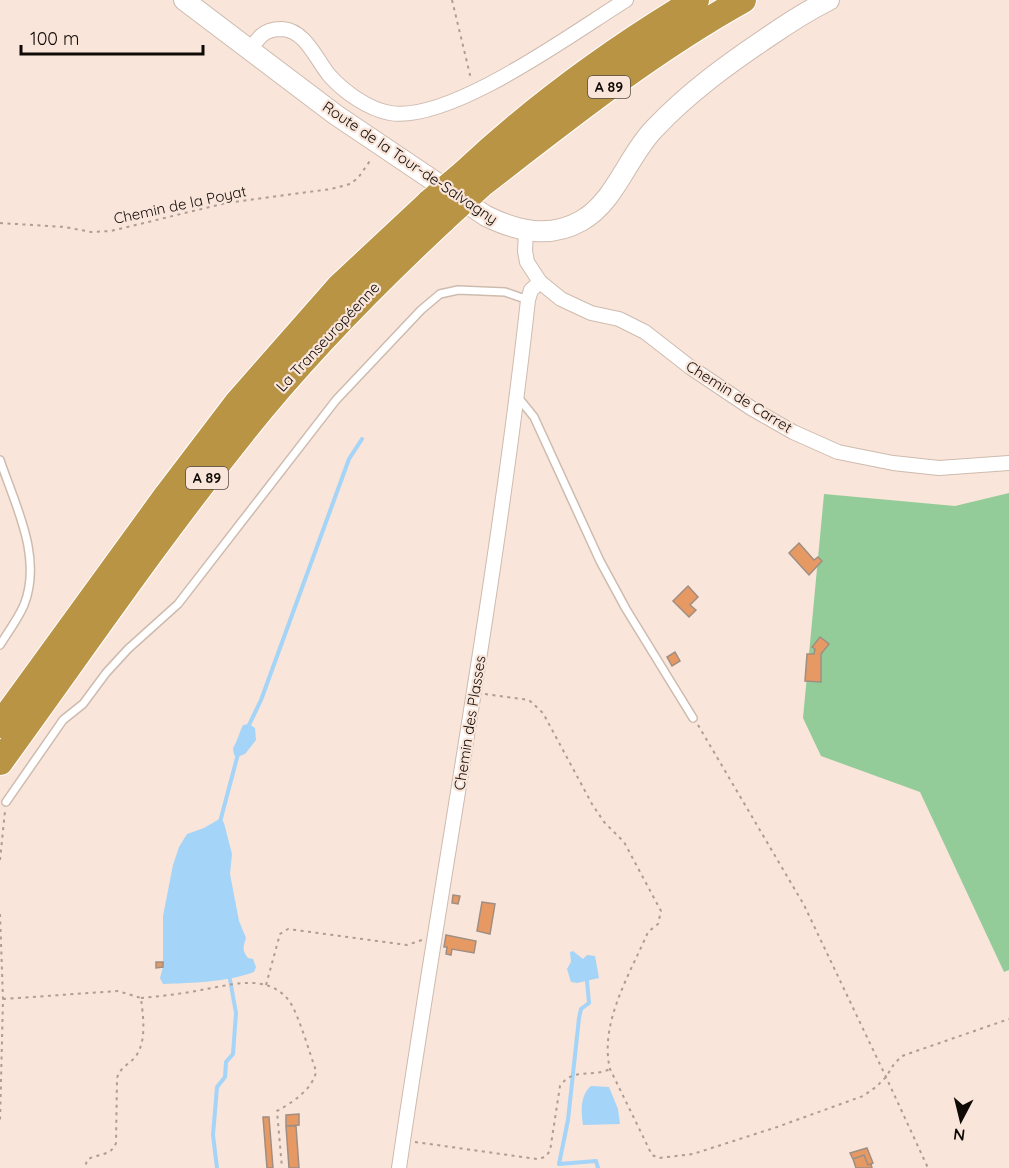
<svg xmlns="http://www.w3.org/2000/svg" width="1009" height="1168" viewBox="0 0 1009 1168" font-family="Quicksand,sans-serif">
<rect width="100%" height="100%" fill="#f9e5d9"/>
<path fill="#93cc99" d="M1009 493V970L1004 972 920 792 821 756 803 718 824 494 955 506Z"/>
<path fill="#a4d4f7" d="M249 724 255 728 256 740 245 754 237 757 234 755 233 748C238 740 239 733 243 725Z
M221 818 224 823 232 854 230 874 239 921 246 938C243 947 242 950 248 958L253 959 256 967 254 972C228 982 190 983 163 984L160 978 163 967V916L173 865 179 847 187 834 204 828Z
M573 951 583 959 587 955 595 956 599 978 577 983 571 982 567 969 571 962 570 952Z
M591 1086 609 1087 618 1109 620 1124 583 1125C581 1112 580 1095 591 1086Z"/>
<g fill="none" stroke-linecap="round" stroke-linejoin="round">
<path stroke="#a4d4f7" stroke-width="4" d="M248 727 261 700 349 459 362 439
M220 822 238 754
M587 981 589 1003 581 1009 579 1018 568 1120 559 1164 596 1161 598 1168
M217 1168 213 1135 217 1087 225 1077 226 1062 233 1054 236 1013 229 974"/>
</g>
<path fill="#e79964" stroke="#a08e82" stroke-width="1.5" d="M799 543 814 560 818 557 822 561 809 575 789 553Z
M688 586 698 597 690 605 696 610 689 617 673 601Z
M820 637 829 644 821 654V682L805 681 807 654H814L815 649 812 647Z
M675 652 680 661 672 666 667 657Z
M453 895 460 896 458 904 452 903Z
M482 902 495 904 490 934 477 931Z
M446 935 476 941 474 953 452 949 451 955 446 954 447 947H444Z
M156 962H163V967L156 968Z
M299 1114V1125L286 1126V1115Z
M263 1117H269L273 1168H267Z
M286 1126H296L299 1168H289Z
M867 1148 873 1163 868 1165 864 1155 853 1159 850 1153Z
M864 1155 868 1165 871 1164 872 1168H856L853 1159Z"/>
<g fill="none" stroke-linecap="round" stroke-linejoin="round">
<g stroke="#cebbaf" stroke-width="10">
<path id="lane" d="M517 396 534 417 600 561 626 609 693 718
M0 460C15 505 43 557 24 605 18 619 8 632 0 645
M6 802 63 720 83 704 106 673 128 649 178 604 336 400 421 310 440 294 458 290 505 292 528 300"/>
</g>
<g stroke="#cebbaf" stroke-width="16">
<path id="street" d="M249 51C253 46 256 41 261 36 266 31 274 29 282 29 305 30 316 59 329 75 344 92 368 109 390 113 451 123 574 32 626 0
M526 231 525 251 527 262 540 282 561 299 591 313 619 319 645 332 690 367 751 408 793 432 838 452 893 463 939 468 1009 463
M399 1168C441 878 496 591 528 300L531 290 540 282"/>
</g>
<g stroke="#cebbaf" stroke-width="22">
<path id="secondary" d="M184 0 336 115 486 216C517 231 549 239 581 221 616 201 627 157 654 129 689 92 729 63 771 35 790 22 809 10 829 0"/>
</g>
<g stroke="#fff" stroke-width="28">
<path id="highway" d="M463 174C533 108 614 49 696 0
M482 184C566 119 650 52 743 0
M0 725 167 495 237 403 339 287 430 202
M0 762C80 652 157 539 242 433 303 356 372 286 444 219"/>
</g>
<path stroke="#ad9d94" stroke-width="2" stroke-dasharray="3 4.5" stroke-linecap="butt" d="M452 0 471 79
M0 223 65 227 91 232 111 231 226 203 331 189 350 184 358 178 372 158
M485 694 529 700 543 713 592 804 604 822 624 842 661 911 658 924 648 932C630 974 599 1023 610 1069L652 1155 659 1158 693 1154 777 1127 863 1096 876 1087 886 1077 894 1064 902 1056 1009 1019
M698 725 804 905 886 1077 928 1168
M0 860 5 811
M0 914 3 999 0 1122
M266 985 280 934 288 929 407 945 422 940
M141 998C161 996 181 994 201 990 231 985 268 972 290 1002 299 1016 310 1054 316 1071 314 1088 292 1103 277 1111L282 1168
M3 999 118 991 141 998C143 1016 147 1040 136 1056 130 1064 120 1067 117 1078L116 1143C111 1157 97 1153 87 1160L85 1168
M415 1142 537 1159 545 1157 550 1151 560 1086C573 1067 592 1078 610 1069"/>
<use href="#lane" stroke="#fff" stroke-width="7"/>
<use href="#street" stroke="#fff" stroke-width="14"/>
<use href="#secondary" stroke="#fff" stroke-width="20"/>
<use href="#highway" stroke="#b99445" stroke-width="26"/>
<g stroke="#fff" stroke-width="28" stroke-linecap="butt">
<path id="highway-bridge" d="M430 202 463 174
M444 219 482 184"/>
</g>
<use href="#highway-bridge" stroke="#b99445" stroke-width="26"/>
</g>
<g text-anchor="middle" stroke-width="4.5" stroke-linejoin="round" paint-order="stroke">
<g fill="#f9e5d9" stroke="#564c45" stroke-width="1.5">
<rect x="588" y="76" width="42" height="22" rx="4.5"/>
<rect x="186" y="467" width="42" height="22" rx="4.5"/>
</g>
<g font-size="14" font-weight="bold" fill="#100a06">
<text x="609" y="92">A 89</text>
<text x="207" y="483">A 89</text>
</g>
<g font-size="15" fill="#100a06" stroke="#f9e5d9">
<text transform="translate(410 163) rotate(34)" y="5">Route de la Tour-de-Salvagny</text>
<text transform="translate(180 205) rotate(-12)" y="5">Chemin de la Poyat</text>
<text transform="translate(328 337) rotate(-47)" y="5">La Transeuropéenne</text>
<text transform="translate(739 397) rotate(32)" y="5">Chemin de Carret</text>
<text transform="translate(470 723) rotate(-81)" y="5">Chemin des Plasses</text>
</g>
</g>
<g transform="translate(961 1120) rotate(187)" stroke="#f9e5d9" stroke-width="4.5" paint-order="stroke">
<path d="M0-4.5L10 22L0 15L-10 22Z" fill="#100a06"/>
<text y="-9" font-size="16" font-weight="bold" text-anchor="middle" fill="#100a06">N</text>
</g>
<path d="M21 45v9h182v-9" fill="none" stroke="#100a06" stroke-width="3"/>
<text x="30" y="45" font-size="18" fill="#100a06" stroke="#f9e5d9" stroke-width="4.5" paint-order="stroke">100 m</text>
</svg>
